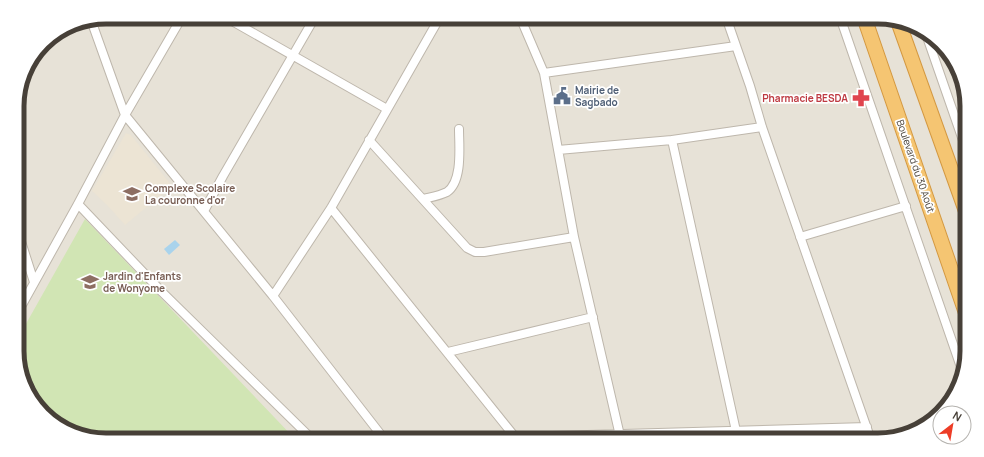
<svg xmlns="http://www.w3.org/2000/svg" width="984" height="457" viewBox="0 0 984 457" font-family="Manrope,sans-serif">
<rect width="100%" height="100%" fill="#f3f0e9"/>
<path fill="#e7e2d7" d="M106 17H878L912 24 949 52 966 94 967 351 960 385 928 425 884 440H106L72 433 35 405 18 363 17 100 26 67 47 39 72 24Z"/>
<path fill="#ece4d4" d="M126 133 131 135 172 186 125 225 107 205 92 191Z"/>
<path fill="#d1e5b4" d="M945 49 949 52 966 94V111Z
M85 219 296 440H106L72 433 35 405 18 363V338Z"/>
<path fill="#a9d3ec" d="M175 240 180 245 169 255 164 249Z"/>
<g fill="none" stroke-linecap="round" stroke-linejoin="round">
<g stroke="#beb7ac" stroke-width="10">
<path id="street" d="M225 17 387 109
M520 17 544 73 574 237 621 440
M726 17 750 86 762 127 871 440
M840 17 963 373
M91 20 125 115 273 296 385 440
M926 34 966 149
M544 73 736 46
M369 140 467 248 475 252H484L574 237
M672 140 736 431
M558 150 672 140 762 127
M423 199C431 197 439 196 447 192 463 181 459 146 459 129
M78 204 162 292 313 440
M331 208 515 437
M204 211 223 176 315 17
M17 229 34 282
M800 237 906 206
M273 296 331 208 440 17
M18 312 78 204 125 115 182 17
M448 352 593 317
M416 440 867 427"/>
</g>
<g stroke="#d49942" stroke-width="16">
<path id="highway" d="M864 17 967 316
M898 21 967 214"/>
</g>
<use href="#street" stroke="#fff" stroke-width="8"/>
<use href="#highway" stroke="#f5c572" stroke-width="14"/>
</g>
<defs>
<g id="civic-bare" transform="scale(1.38)"><path d="M-.6-6.5H3V-4.5H.6V-3L4-1V1h2V6H-6V1h2V-1L-.6-3ZM-1.2 2.5V6h2.4V2.5Z" fill="#5c6f8a" stroke="#fff" stroke-width="2.5" paint-order="stroke"/></g>
<g id="pharmacy-bare" transform="scale(1.38)"><path d="M-2-6h4v4h4v4h-4v4h-4v-4h-4v-4h4Z" fill="#e0444e" stroke="#fff" stroke-width="2.5" paint-order="stroke"/></g>
<g id="school-bare" transform="scale(1.38)"><path d="M0-5L7-2L0 1L-7-2ZM-4 1L0 2.5L4 1V4Q0 6-4 4Z" fill="#8d6e63" stroke="#fff" stroke-width="2.5" paint-order="stroke"/></g>
</defs>
<g fill-rule="evenodd">
<use href="#civic-bare" x="562" y="96"/>
<use href="#pharmacy-bare" x="861" y="98"/>
<use href="#school-bare" x="132" y="194"/>
<use href="#school-bare" x="90" y="282"/>
</g>
<g text-anchor="middle" stroke-width="3.5" stroke-linejoin="round" paint-order="stroke">
<g font-size="10" font-weight="bold" fill="#4e5e75" stroke="#fff" text-anchor="start">
<text x="575" y="94">Mairie de<tspan x="575" dy="12">Sagbado</tspan></text>
</g>
<g font-size="10" font-weight="bold" fill="#be3a42" stroke="#fff" text-anchor="end">
<text x="848" y="102">Pharmacie BESDA</text>
</g>
<g font-size="10" fill="#474038" stroke="#fff">
<text transform="translate(916 166) rotate(71)" y="4">Boulevard du 30 Août</text>
</g>
<g font-size="10" font-weight="bold" fill="#785e54" stroke="#fff" text-anchor="start">
<text x="145" y="192">Complexe Scolaire<tspan x="145" dy="12">La couronne d'or</tspan></text>
<text x="103" y="280">Jardin d'Enfants<tspan x="103" dy="12">de Wonyome</tspan></text>
</g>
</g>
<path d="M0 0H984V457H0ZM106 24H878A82 82 0 0 1 960 106V351A82 82 0 0 1 878 433H106A82 82 0 0 1 24 351V106A82 82 0 0 1 106 24Z" fill="#fff" fill-rule="evenodd"/>
<path fill="none" stroke="#474038" stroke-width="5" d="M106 24H878A82 82 0 0 1 960 106V351A82 82 0 0 1 878 433H106A82 82 0 0 1 24 351V106A82 82 0 0 1 106 24Z"/>
<g transform="translate(952 425) rotate(31)"><circle r="19" fill="#ffffff" stroke="#b5b3af"/>
<path d="M0-3L7 15L0 10L-7 15Z" fill="#ed3d27"/>
<text y="-6" font-size="11" font-weight="bold" text-anchor="middle" fill="#474038">N</text>
</g>
</svg>
